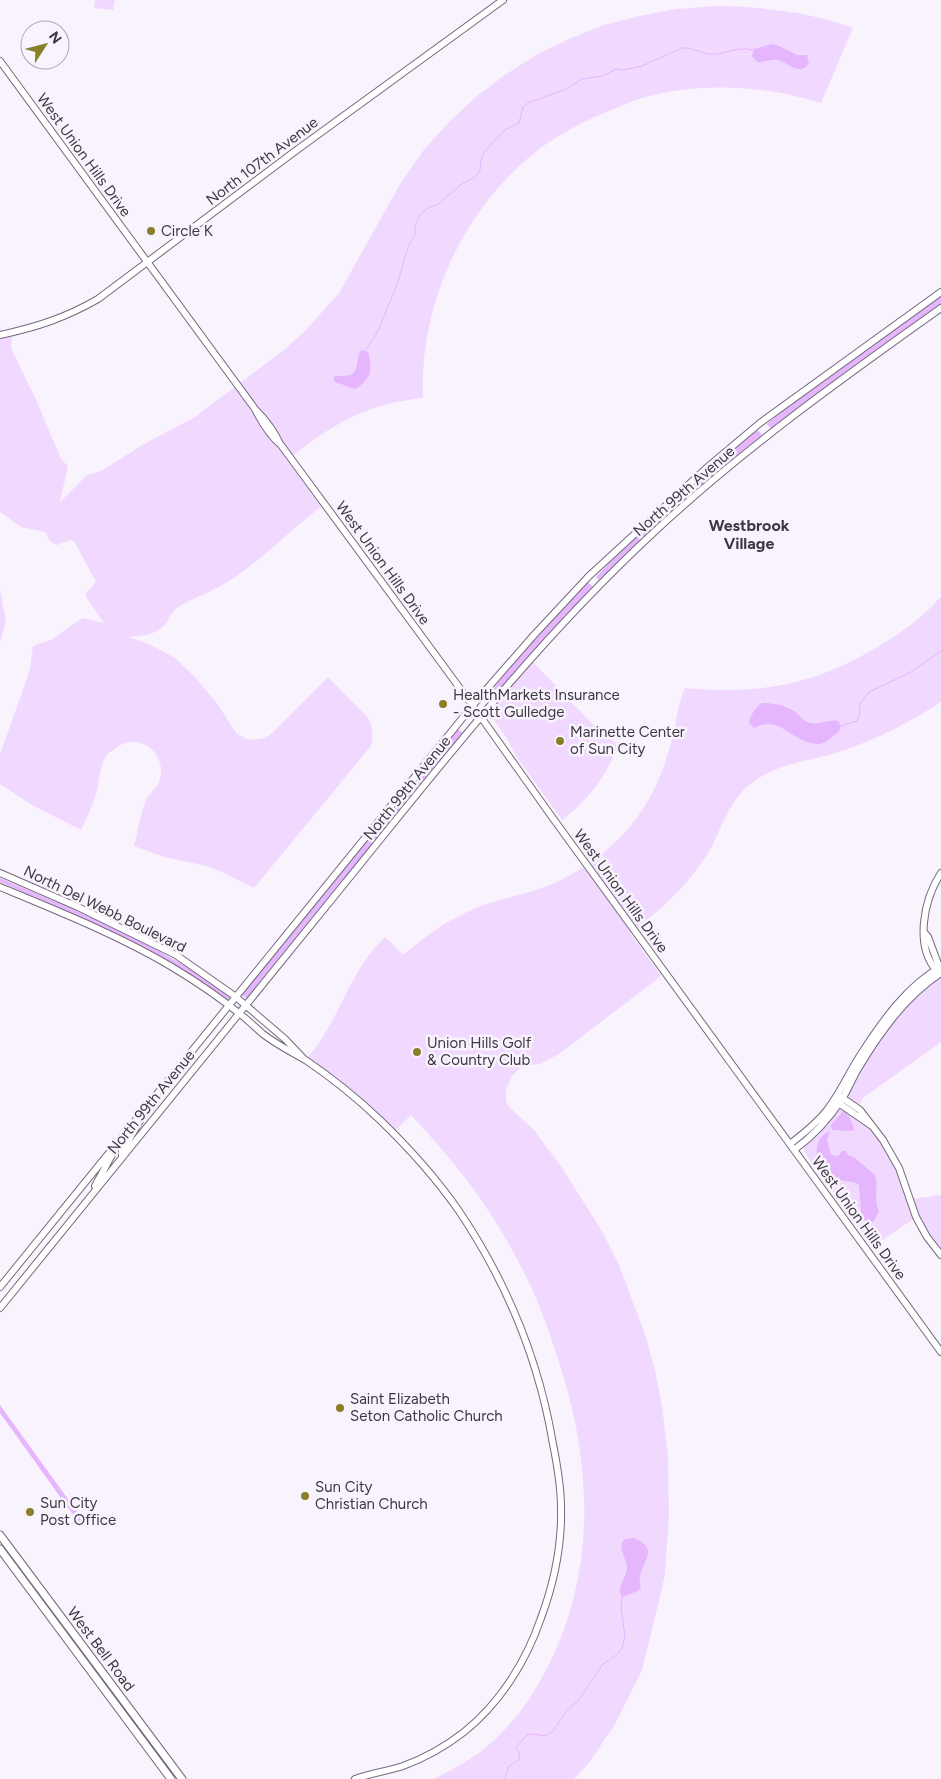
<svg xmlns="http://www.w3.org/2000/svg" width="941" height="1779" viewBox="0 0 941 1779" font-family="Figtree,sans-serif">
<rect width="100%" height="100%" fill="#f9f3fd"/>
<path fill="#f1d8ff" d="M95 0H115L113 10 94 8Z
M718 6C765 7 809 12 853 28L821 103C764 85 702 82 645 97 633 100 621 106 609 111 588 119 568 130 549 142 468 198 419 300 423 398 366 404 332 424 287 460L321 507C291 529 266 556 235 577 217 590 197 596 178 607 172 611 170 617 167 622 156 636 145 635 129 637L149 644 175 658 196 678 218 705 237 734 249 740 265 738 271 734 328 677 368 718C373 727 373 736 371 746L254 888 222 872 207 866 164 857 134 846C138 832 141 810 147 798 151 792 158 787 160 779 167 755 140 730 116 748 112 751 107 753 105 758 100 767 99 781 97 791 93 805 87 817 81 830L32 805 0 784V754L25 684 30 668 33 646 53 639 82 618 104 623 86 597V593L96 582 74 541 70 540 57 545 51 542 45 532 21 527 0 512V325L3 338 12 336 11 348 37 402 61 459 68 466 60 502 87 475 101 471 144 444 195 417 284 350 304 332 339 293 402 181 423 151 448 123 477 96 505 75 536 55 569 39 604 25 640 16 676 9Z
M0 590 6 621 0 643Z
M941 596V702C910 722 878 739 842 751 812 761 780 762 753 782 728 800 722 830 707 855 686 887 661 910 630 933L661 976 559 1054 540 1064 529 1065 519 1069 512 1076 506 1089V1101L510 1108 534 1130 562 1168 602 1231 619 1265 645 1334 655 1370 662 1406 668 1457 669 1515 665 1574 660 1597 642 1670 614 1726 588 1764 574 1779H434C450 1771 466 1762 480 1752 513 1727 537 1691 554 1654 598 1556 590 1453 556 1353 546 1322 534 1290 518 1261 490 1206 453 1160 411 1115L393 1133 305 1060C312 1052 319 1044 324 1035 345 1001 355 966 385 937L403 955C422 939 440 925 463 914 488 901 516 897 542 888 583 873 622 843 645 806 658 784 667 761 673 735 677 719 678 703 685 688 759 695 815 685 879 646 901 633 924 617 941 596Z
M532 661 603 735 614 741 618 746C606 777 588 800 562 820L516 756 508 740 489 713 491 709Z
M941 969V1042L863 1098 858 1107C888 1135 898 1161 911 1199L941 1195V1255L916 1217 872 1247 805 1153 803 1147 818 1135 828 1124 849 1096 850 1080 882 1029Z"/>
<path fill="#e5b6fd" d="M772 44 777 45 797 55H807L809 64C798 77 789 62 777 60 770 59 764 63 757 62L752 56 754 49Z
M941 295V305L771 429 767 424 796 399Z
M363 350 368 352C373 369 371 380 355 389L335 382 333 379 335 376C360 377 354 371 360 351Z
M757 429 762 435 743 450 600 581 596 577 623 548 714 465Z
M588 582 593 587 497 693 493 689 513 663Z
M762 703C773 703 784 705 794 711 799 715 803 721 810 723 820 725 828 719 838 721 842 727 841 731 836 734 831 737 828 742 823 743 819 745 815 744 811 743 788 738 779 715 754 728L749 723C750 715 756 707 762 703Z
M458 729 463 733 452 746 446 757 248 1000 242 995Z
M0 878C51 900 104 921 153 948 180 962 205 979 231 996L228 1000C159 948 79 916 0 882Z
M844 1110C847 1116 853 1120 854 1130L850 1131 832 1130 831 1125Z
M830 1131 827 1140 831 1155 838 1156 842 1151H846L848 1155 855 1158 875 1175C879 1187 873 1199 879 1211L873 1222 868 1223 863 1219 861 1212 859 1185C852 1180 847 1182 839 1180 836 1179 819 1160 817 1156 815 1145 820 1135 830 1131Z
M0 1405 83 1520 79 1523 0 1413Z
M634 1538C659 1549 644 1559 640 1576 639 1580 640 1584 641 1588L638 1591 622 1597C615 1587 628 1577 627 1566 626 1556 616 1548 625 1539Z"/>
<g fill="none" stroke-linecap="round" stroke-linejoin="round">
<path stroke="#e5b6fd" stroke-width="1" d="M366 350 377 333 397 285 408 247 415 235V225L421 214 428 208 438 204 462 184 475 177 480 170 481 160 484 152 505 130 519 123 523 107 528 103 566 89 582 79 603 76 616 69 623 70 642 66 682 48C693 47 700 53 709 54 724 56 737 45 753 50
M840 726 857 721 859 716 860 704 869 692 911 672 941 651
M505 1779 508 1767 519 1760 520 1755 516 1747 527 1735 532 1734 546 1736 554 1730 567 1710 578 1701 603 1664 615 1656 622 1649 625 1636 621 1608 622 1597"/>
<g stroke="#76697d" stroke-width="8">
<path id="secondary" d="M0 61 255 409C266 420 274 430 280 444
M0 335C37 327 65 318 98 299L294 152 503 0
M255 409C262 423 269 435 281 445L473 706 552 817 941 1352
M0 873 78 907 176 955 236 997 285 1039 304 1059
M0 887C58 911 118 935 172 967 197 982 222 999 245 1018 251 1023 257 1029 263 1034 277 1045 292 1052 307 1061 332 1078 358 1099 380 1120 409 1148 436 1178 459 1211 506 1281 539 1361 553 1444 557 1464 561 1486 561 1507 562 1544 554 1583 541 1618 526 1662 500 1703 464 1732 446 1746 425 1758 403 1766 388 1771 371 1773 355 1779
M924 932 928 937 940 969
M937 971C914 946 924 899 941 873
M841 1097 860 1110 883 1140 899 1168 916 1217 927 1237 941 1255
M837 1102 872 1126
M790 1144C803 1134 817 1123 827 1110 841 1092 850 1070 863 1051 883 1020 908 985 941 967
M794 1150C813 1136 829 1119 842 1099 848 1090 852 1079 858 1069 880 1032 905 997 941 973
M122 1156V1151L140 1121
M95 1186 113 1153
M0 1287 478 699 534 635 589 576 710 465 760 423 941 292
M0 1308C115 1166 230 1024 345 883 443 762 538 640 652 534 742 450 841 379 941 308"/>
</g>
<g stroke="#76697d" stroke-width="9">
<path id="primary" d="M0 1535 182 1779
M0 1549 171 1779"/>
</g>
<use href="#secondary" stroke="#fff" stroke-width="6"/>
<use href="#primary" stroke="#fff" stroke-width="7"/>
</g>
<g fill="#888028" stroke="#f9f3fd" stroke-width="2">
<circle cx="151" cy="231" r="5"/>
<circle cx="443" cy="704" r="5"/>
<circle cx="560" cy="741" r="5"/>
<circle cx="417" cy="1052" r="5"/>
<circle cx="340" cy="1408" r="5"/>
<circle cx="305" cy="1496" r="5"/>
<circle cx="30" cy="1512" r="5"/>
</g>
<g text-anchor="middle" stroke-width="5" stroke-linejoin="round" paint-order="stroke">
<g font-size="15" fill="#3e3841" stroke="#f9f3fd">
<text transform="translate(84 155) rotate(54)" y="5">West Union Hills Drive</text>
<text transform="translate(262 161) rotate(-37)" y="5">North 107th Avenue</text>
<text transform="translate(684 491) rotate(-41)" y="5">North 99th Avenue</text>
<text transform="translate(383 563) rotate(54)" y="5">West Union Hills Drive</text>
<text transform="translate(407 788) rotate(-51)" y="5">North 99th Avenue</text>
<text transform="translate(621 891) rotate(54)" y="5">West Union Hills Drive</text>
<text transform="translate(105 909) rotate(26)" y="5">North Del Webb Boulevard</text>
<text transform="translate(151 1102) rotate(-51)" y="5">North 99th Avenue</text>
<text transform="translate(859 1218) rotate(54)" y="5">West Union Hills Drive</text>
<text transform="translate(101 1649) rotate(53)" y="5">West Bell Road</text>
</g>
<g font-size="15" fill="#3e3841" stroke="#f9f3fd" text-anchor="start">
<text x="161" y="236">Circle K</text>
<text x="453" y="700">HealthMarkets Insurance<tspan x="453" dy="17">- Scott Gulledge</tspan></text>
<text x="570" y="737">Marinette Center<tspan x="570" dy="17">of Sun City</tspan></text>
<text x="427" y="1048">Union Hills Golf<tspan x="427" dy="17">&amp; Country Club</tspan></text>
<text x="350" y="1404">Saint Elizabeth<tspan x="350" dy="17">Seton Catholic Church</tspan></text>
<text x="315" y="1492">Sun City<tspan x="315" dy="17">Christian Church</tspan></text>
<text x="40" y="1508">Sun City<tspan x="40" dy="17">Post Office</tspan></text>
</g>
<g font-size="16" font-weight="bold" fill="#3e3841" stroke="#f9f3fd">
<text x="749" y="531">Westbrook<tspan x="749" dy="18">Village</tspan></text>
</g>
</g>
<g transform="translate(45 45) rotate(54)"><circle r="24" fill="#f9f3fd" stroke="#aea8b2"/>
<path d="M0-4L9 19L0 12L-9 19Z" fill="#888028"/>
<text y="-8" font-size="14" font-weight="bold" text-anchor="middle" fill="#3e3841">N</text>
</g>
</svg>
